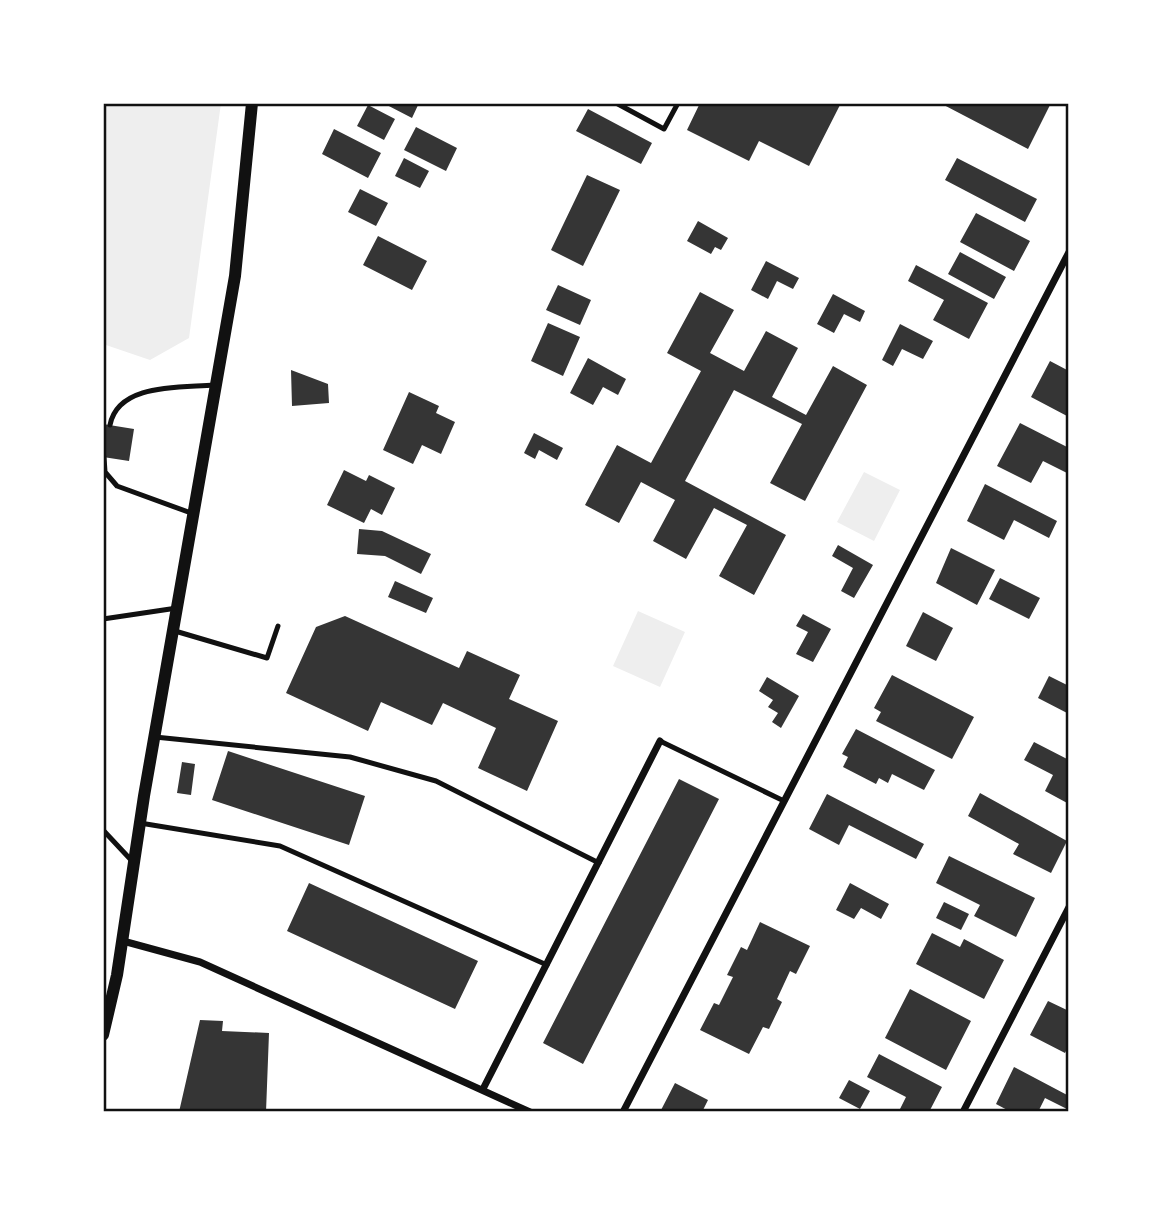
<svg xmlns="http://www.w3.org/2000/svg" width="1172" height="1215" viewBox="0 0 1172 1215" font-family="Helvetica,sans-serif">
<rect width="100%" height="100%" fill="#fff"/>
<path fill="#eee" d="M103 103H221L189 338 150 360 103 344Z
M864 472 900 490 874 541 837 522Z
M638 611 685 632 660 687 613 666Z"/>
<path fill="#353535" d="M383 103H419L412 118Z
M700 103H771L777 106 778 103H841L809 166 759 141 749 161 687 130Z
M940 103H1051L1028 149Z
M368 105 395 119 384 140 357 126Z
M588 109 652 143 641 164 576 131Z
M416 127 457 148 446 171 404 150Z
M334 129 381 153 368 178 322 154Z
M404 158 429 171 420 188 395 176Z
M957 158 1037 199 1025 222 945 180Z
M587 175 620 190 583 266 551 250Z
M360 189 388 203 376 226 348 212Z
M976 213 1030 241 1014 271 960 242Z
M698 221 728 238 721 250 715 247 711 254 687 241Z
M378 236 427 261 412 290 363 265Z
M960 252 1006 277 994 299 948 274Z
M766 261 799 278 793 289 777 281 768 299 751 290Z
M916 265 988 303 969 339 933 320 944 300 908 281Z
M558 285 591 300 580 325 546 310Z
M700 292 734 310 710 353 744 371 766 331 798 348 772 397 806 415 833 366 867 385 805 501 770 483 802 424 734 390 685 481 786 535 754 595 719 576 747 525 714 508 686 559 653 541 675 500 641 482 619 523 585 505 617 445 651 463 701 371 667 353Z
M833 294 865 311 860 322 844 314 834 333 817 324Z
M548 323 580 337 563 376 531 361Z
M900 324 933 341 923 359 902 349 893 366 882 360Z
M588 358 626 379 618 395 603 387 593 405 570 393Z
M1050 361 1069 371 1067 416 1031 397Z
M291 370 328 384 329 403 292 406Z
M409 392 439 406 436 413 455 422 441 454 422 445 413 464 383 450Z
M1020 423 1069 448V474L1043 461 1031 483 997 466Z
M103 424 134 429 129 461 103 457Z
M534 433 563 448 557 460 539 450 535 459 524 453Z
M344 470 366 481 369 475 395 488 382 515 371 509 364 523 327 505Z
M985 484 1057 521 1049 538 1014 520 1004 540 967 521Z
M359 529 382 531 431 554 421 574 385 556 357 554Z
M838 545 873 565 854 598 841 591 853 568 832 556Z
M951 548 995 570 977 605 936 583Z
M1000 578 1040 598 1029 619 989 599Z
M395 581 433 598 426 613 388 597Z
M923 612 953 628 936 661 906 646Z
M803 614 831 629 813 662 796 654 808 632 796 626Z
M345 616 459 668 467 651 520 675 509 699 558 721 527 791 478 768 496 728 443 703 432 725 381 702 368 731 286 693 316 627Z
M892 675 974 717 952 759 876 721 881 712 874 708Z
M1049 676 1069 686V714L1038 698Z
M767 677 799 696 781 728 772 722 778 713 768 707 773 700 759 691Z
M856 729 935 770 924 790 892 774 888 783 879 778 876 784 843 767 848 757 842 754Z
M1034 742 1069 760V804L1045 791 1053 775 1024 760Z
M228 751 365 796 349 845 212 800Z
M182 762 195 764 191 795 177 793Z
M679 779 719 799 583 1064 543 1043Z
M980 793 1067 841 1051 873 1013 854 1019 844 968 816Z
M827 794 924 844 916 859 849 825 839 845 809 829Z
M949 856 1035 898 1016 937 974 916 980 905 936 883Z
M309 883 478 961 455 1009 287 931Z
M850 883 889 904 881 919 861 908 854 919 836 910Z
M944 902 969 914 961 930 936 918Z
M760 922 810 946 796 974 790 971 777 999 782 1002 769 1029 763 1027 749 1054 700 1030 714 1003 719 1005 733 977 727 975 741 947 747 950Z
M932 933 960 947 964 939 1004 960 984 999 916 964Z
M910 989 971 1021 946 1070 885 1038Z
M1048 1001 1069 1011V1045L1065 1053 1030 1035Z
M200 1020 223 1021 222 1031 269 1033 266 1112H179Z
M879 1054 942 1087 929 1112H905L900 1109 906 1097 867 1077Z
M1014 1067 1069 1096V1110L1045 1098 1038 1112H1011L996 1104Z
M849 1080 870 1091 860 1109 839 1098Z
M675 1083 708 1100 702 1112H660Z"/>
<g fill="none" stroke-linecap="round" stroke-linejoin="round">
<path stroke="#111" stroke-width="5" d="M616 103 664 129 678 103
M110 425C118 383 180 388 214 385
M104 457 105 472 117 486 191 513
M103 619 177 608
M175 631 267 658 278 626
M155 737 350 757 436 781 599 863
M660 741 784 801
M140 823 280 846 547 965
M103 830 132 861"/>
<path stroke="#111" stroke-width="7" d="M123 941 200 962 530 1112
M483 1089 660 741
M623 1112 1069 252
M963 1112 1069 907"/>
<path stroke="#111" stroke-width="12" d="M103 1035 117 975 144 796 235 276 252 103"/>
</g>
<rect width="1172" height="1215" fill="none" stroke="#ffffff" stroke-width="210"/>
<rect x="105" y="105" width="962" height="1005" fill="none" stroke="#111" stroke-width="2.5"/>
</svg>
